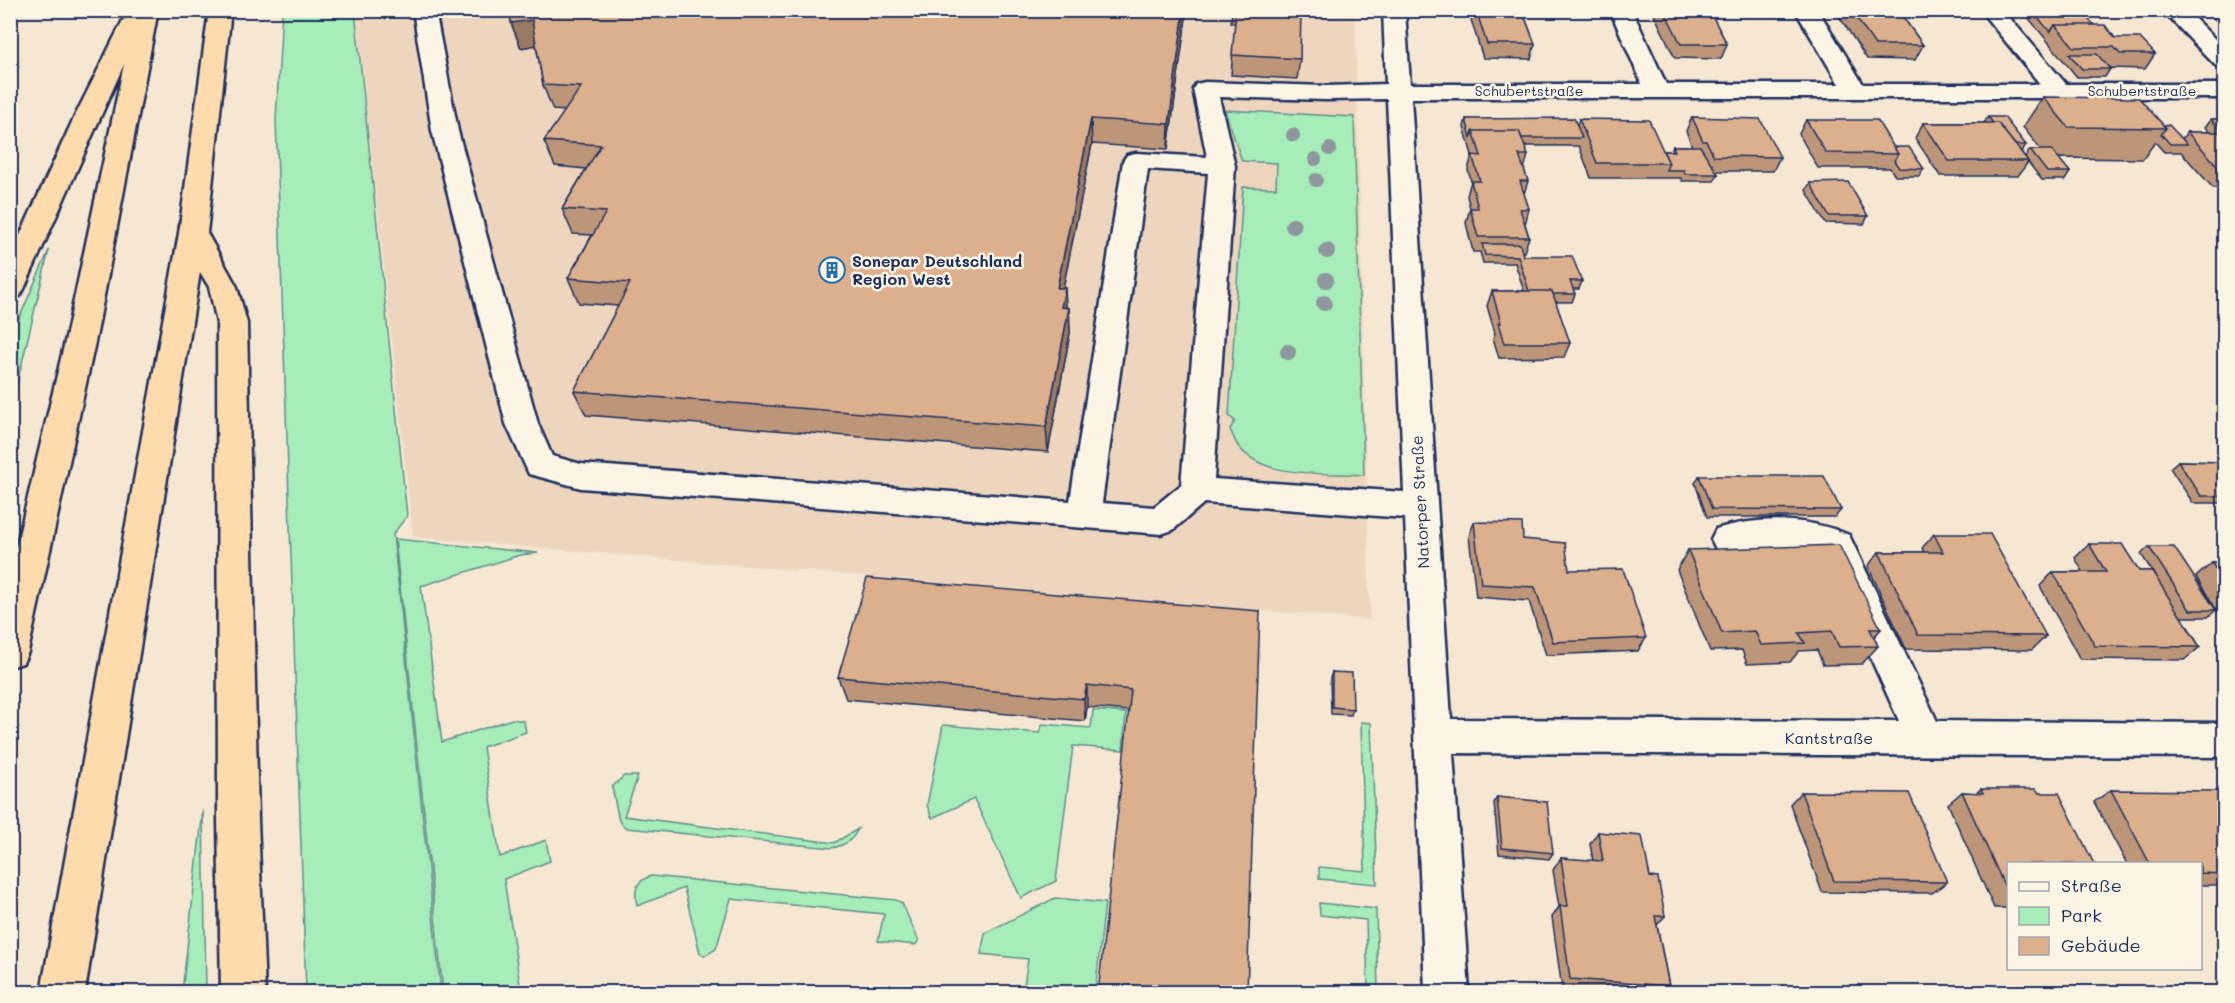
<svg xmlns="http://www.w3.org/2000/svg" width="2235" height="1003" viewBox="0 0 2235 1003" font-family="Mali,sans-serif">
<rect width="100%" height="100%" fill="#f6e7d3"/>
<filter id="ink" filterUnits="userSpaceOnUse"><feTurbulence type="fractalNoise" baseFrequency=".0167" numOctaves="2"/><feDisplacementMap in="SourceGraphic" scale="12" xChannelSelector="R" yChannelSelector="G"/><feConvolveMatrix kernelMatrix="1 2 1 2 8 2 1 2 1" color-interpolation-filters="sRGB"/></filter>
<g filter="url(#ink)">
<path fill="#eed6be" d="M356 11H1355L1370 620 413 537Z"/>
<path fill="#a6edb9" stroke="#608e8c" stroke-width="1.5" d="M282 11H355L407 516 393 534 441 992H306L276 120Z
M1225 110 1354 117 1364 475C1327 472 1264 480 1238 446 1235 441 1232 434 1230 429L1235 421 1229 416 1243 187 1276 188 1277 163 1242 161Z
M49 250 11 409V337Z
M395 539 538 553 520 555 421 586 442 742 512 719 524 721 526 732 483 747 500 857 546 840 550 861 504 879 521 992H443Z
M1093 710 1126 713 1123 750 1073 746 1056 881 1021 898 974 799 932 818 927 805 943 725 1040 733 1042 724 1091 728Z
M1361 722 1371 723 1377 884 1319 879V867L1365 871Z
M624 776H638L624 816 834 843 858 829C852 841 845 845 832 848L626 828 619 821 612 787Z
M203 810 206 992H182Z
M651 876 896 900 902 903 919 941 915 945 878 941 884 914 731 899 716 949 704 956 700 953 684 888 637 906C634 891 635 881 651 876Z
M1055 898 1105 903 1095 992H1023L1028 959 981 954 985 933Z
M1319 903 1376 909 1378 992H1368L1366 920 1320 915Z"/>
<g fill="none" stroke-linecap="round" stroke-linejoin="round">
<g stroke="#1b2f5e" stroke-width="5">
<path id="minor" d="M413 10H435L458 131 538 424 552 456 581 464 1070 501 1123 161 1127 155 1136 153 1207 157 1193 89 1196 84 1205 82 1327 86 1386 84 1383 10H1405L1410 84H1642L1610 10H1632L1666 84H1839L1795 10H1818L1863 84H2040L1980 10H2003L2066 84H2224V98H1411L1451 719 1899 721 1824 554C1789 538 1751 560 1716 549L1711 539 1716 529C1758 516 1809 517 1849 535L1937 721 2224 723V757L1453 753 1469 992H1425L1405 518 1204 503 1173 530 1161 534 581 488 529 474 506 424 432 131ZM1219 97 1327 100 1387 99 1404 492 1214 479 1235 166ZM1148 169 1208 173 1181 485 1154 507 1102 503Z
M2162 10H2186L2224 48V68L2216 66Z"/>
</g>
<g stroke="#1b2f5e" stroke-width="5">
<path id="highway" d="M136 10H158L97 333 28 652 23 663 10 667V573L67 333 124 64 24 289 20 296 10 298V257L72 122 123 20Z
M209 10H231L207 233 237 287 247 323 258 820 265 992H221L218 820 217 323 209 287 200 272 85 992H41L179 233Z"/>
</g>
<use href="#minor" fill="#fcf5e5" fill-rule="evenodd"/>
<use href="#highway" fill="#fedbac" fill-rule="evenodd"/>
</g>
<g fill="#8d979d">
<circle cx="1293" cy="135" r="7"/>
<circle cx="1330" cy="149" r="7"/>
<circle cx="1315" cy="159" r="7"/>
<circle cx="1316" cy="180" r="7"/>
<circle cx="1293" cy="226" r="8"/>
<circle cx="1327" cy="251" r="8"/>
<circle cx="1326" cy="280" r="8"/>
<circle cx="1324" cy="303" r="8"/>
<circle cx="1288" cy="352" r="8"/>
</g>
<path fill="#bd9679" stroke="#1b2f5e" stroke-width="1.5" d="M1187 10 1168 149 1092 144 1063 288H1065L1066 307 1069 308 1070 333 1048 452 586 415 574 391 618 306 579 303 568 278 592 235 573 234 562 209 586 169 555 166 544 141 565 111 553 110 543 85 536 45 521 48 511 23Z
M1232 10H1236L1300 59 1297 79 1231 75 1235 23H1231Z
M1468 10H1522L1535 44 1531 59 1483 58Z
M1652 10H1709L1727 44 1721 59 1675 58Z
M1835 10H1898L1923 45 1915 60 1867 59Z
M2022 10H2080L2094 25 2115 38 2155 54 2145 69 2110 68 2103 62 2110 69 2105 77H2077Z
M2206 10H2224V29Z
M2043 97 2163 125 2182 139 2187 132H2209L2205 127 2211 119H2224V188H2213L2181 152H2164L2155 142 2143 159 2058 158 2070 172 2065 180H2042L2028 162 2018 176H1940L1915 138 1923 123H1984L1988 117 2026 145 2021 152 2025 157 2030 150H2041L2023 127Z
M1692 117 1780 157 1773 171H1716L1718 174 1714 181H1682L1681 178H1591L1579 146H1524L1528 155 1524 169 1528 181 1524 194 1529 209 1525 224 1529 237 1524 252H1522L1523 256 1582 281 1579 289H1573L1575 294 1572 302H1555L1570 343 1564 357 1499 358 1493 338 1495 333 1487 306 1492 291H1524L1515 263H1483L1480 252H1473L1466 223 1470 208 1467 196 1471 181 1468 170 1472 155 1464 127 1466 119 1577 126 1579 119 1663 151H1671L1673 146H1692L1686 131Z
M1806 120 1894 147 1924 169 1919 176H1895L1890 168H1818L1799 134Z
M1810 183 1868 216 1864 224 1825 223 1806 190Z
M2178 461 2224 462V503H2193L2170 468Z
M1699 476 1841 510 1835 517H1707L1695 483Z
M1474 522 1523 539 1569 570 1646 638 1638 651 1546 655 1529 601 1476 597 1469 536Z
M1934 534 2046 636 2032 650 1906 649 1868 566 1879 552H1924L1922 548Z
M2089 544 2139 571H2152L2141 554 2149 547 2216 610 2208 617H2182L2200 647 2184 660 2080 659 2040 586 2053 572H2083L2075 558Z
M1688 550 1881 629 1874 637 1878 646 1862 664 1823 665 1817 650 1799 651 1790 662 1747 664 1742 650 1710 651 1677 570Z
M2212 563H2224V622L2196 577Z
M1260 611 1128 711 1087 707 1085 721 846 699 838 677Z
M1332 672 1353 709 1351 715 1331 714 1330 678Z
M1981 789 2094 864H2008V908H1994L1948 804 1962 792 1976 793Z
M2111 790 2224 801V885H2200V864H2127L2094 802Z
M1801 792 1947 882 1932 893 1822 892 1790 804Z
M1497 797 1553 853 1549 859 1499 854 1494 803Z
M1598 832 1650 877 1665 916 1657 925 1669 986 1662 993H1614L1562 989 1552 917 1559 907 1553 870 1561 858 1593 861 1590 844Z"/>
<path fill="#9a7a63" stroke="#1b2f5e" stroke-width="1.5" d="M1184 10H1187L1168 149 1169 124Z
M532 20 542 44 521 48 511 23Z
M1091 119 1092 144 1058 313 1057 288Z
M1065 288 1066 313 1061 307Z
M1069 308 1070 333 1048 452 1046 427Z
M1087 685V707L1085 721 1084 699Z"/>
<path fill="#dcaf8d" stroke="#1b2f5e" stroke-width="1.5" d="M532 10H1184L1169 124 1091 119 1057 288H1065L1061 307 1069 308 1046 427 574 391 630 283 568 278 606 212 562 209 601 145 544 141 581 87 543 85 532 20 511 23 510 15Z
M1236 10H1301L1300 59 1232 55Z
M1476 10H1522L1535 44H1487Z
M1664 10H1709L1727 44H1681Z
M1851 10H1898L1923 45H1875Z
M2032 10H2080L2094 25H2055L2050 32Z
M2055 25H2105L2115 38H2140L2155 54H2120L2114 47H2074Z
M2069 54H2097L2110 69H2082Z
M2043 97 2139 98 2166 128 2068 127Z
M1692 117 1760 119 1780 157 1714 156 1706 141H1703Z
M1988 117H2004L2026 145H2015L1998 123H1993Z
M1574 118 1582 138H1522L1519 131H1473L1471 138 1466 119Z
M1579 119 1649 120 1669 163H1597Z
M2211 119H2224V132H2222Z
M1806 120H1877L1898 154 1826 153Z
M1923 123H1998L2028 161H1949Z
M2163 125H2169L2187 144H2170L2161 134 2166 128Z
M1473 131H1519L1528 155H1519L1528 181H1520L1529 209H1520L1529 237H1478L1470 208H1478L1471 181H1480L1472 155 1481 156Z
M2187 132H2224V173Z
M1673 146H1700L1718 174H1685L1684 170H1666L1669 163 1663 151H1675Z
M1894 147H1909L1924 169 1899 168 1894 161 1898 154Z
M2030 150H2052L2070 172H2047Z
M1848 182 1868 216H1829L1810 183Z
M1482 244H1520L1523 256H1572L1582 281H1570L1575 294H1553L1552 291H1529L1518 256 1485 255Z
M1492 291H1552L1570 343H1504L1498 323H1501Z
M2178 461 2224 462V496H2201Z
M1699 476H1824L1841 510 1712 509Z
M1474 522 1522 523 1523 539 1565 543 1569 570 1623 569 1646 638 1553 642 1535 587 1481 584Z
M1934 534H1990L2046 636 1918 635 1879 552H1943Z
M2089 544H2122L2139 571H2152L2200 647 2095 646 2053 572H2106Z
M1839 545 1881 629H1870L1878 646 1839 647 1832 631 1799 633 1805 643 1761 645 1755 631 1722 633 1688 550Z
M2149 547H2174L2216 610H2190Z
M2212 563H2224V583Z
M867 578 1260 611 1247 993H1098L1131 690 1087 685 1084 699 838 677Z
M1332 672 1352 673 1353 709 1332 707Z
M1981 789H2036L2039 793H2059L2094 864H2008V894L1962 792 1983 793Z
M2111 790 2218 791 2224 801V874L2200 873V864H2150Z
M1801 792 1909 793 1947 882 1834 881Z
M1497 797 1547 802 1553 853 1502 848Z
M1598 832 1642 836 1650 877 1658 878 1665 916H1655L1669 986 1570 979 1560 906H1568L1561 858 1603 861Z"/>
</g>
<defs>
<g id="building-ring" transform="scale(1.35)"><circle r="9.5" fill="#fcf5e5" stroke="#1f6fb2" stroke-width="1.5"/><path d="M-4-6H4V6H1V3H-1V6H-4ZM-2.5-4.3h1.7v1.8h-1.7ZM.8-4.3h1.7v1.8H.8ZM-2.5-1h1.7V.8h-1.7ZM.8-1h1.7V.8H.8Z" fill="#1f6fb2"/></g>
</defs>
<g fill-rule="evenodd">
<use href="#building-ring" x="832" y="270"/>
</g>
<g text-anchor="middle" stroke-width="5" stroke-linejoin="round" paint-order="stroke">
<g font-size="14" fill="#1b2f5e" stroke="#fcf5e5">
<text x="1529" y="96">Schubertstraße</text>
<text x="2142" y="96">Schubertstraße</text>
</g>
<g font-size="16" font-weight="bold" fill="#1b2f5e" stroke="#fcf5e5" text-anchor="start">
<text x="852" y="267">Sonepar Deutschland<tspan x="852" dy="18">Region West</tspan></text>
</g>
<g font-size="16" fill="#1b2f5e" stroke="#fcf5e5">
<text transform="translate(1420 502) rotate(-93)" y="6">Natorper Straße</text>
<text x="1829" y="744">Kantstraße</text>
</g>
</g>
<rect width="2235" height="1003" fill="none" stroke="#fcf5e5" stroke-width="36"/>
<rect x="18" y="18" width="2199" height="967" fill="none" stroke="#1b2f5e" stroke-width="2" filter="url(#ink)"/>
<rect x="2007" y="862" width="195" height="108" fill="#fcf5e5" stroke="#a2a6af" stroke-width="1.5"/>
<rect x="2019" y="882" width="30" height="9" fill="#fcf5e5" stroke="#a2a6af" stroke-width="1.5"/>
<text x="2061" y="892" font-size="18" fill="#1b2f5e">Straße</text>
<rect x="2019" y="907" width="30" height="18" fill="#a6edb9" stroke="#a2a6af" stroke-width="1.5"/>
<text x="2061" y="922" font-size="18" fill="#1b2f5e">Park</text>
<rect x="2019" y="937" width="30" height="18" fill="#dcaf8d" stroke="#a2a6af" stroke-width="1.5"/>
<text x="2061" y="952" font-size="18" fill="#1b2f5e">Gebäude</text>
</svg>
